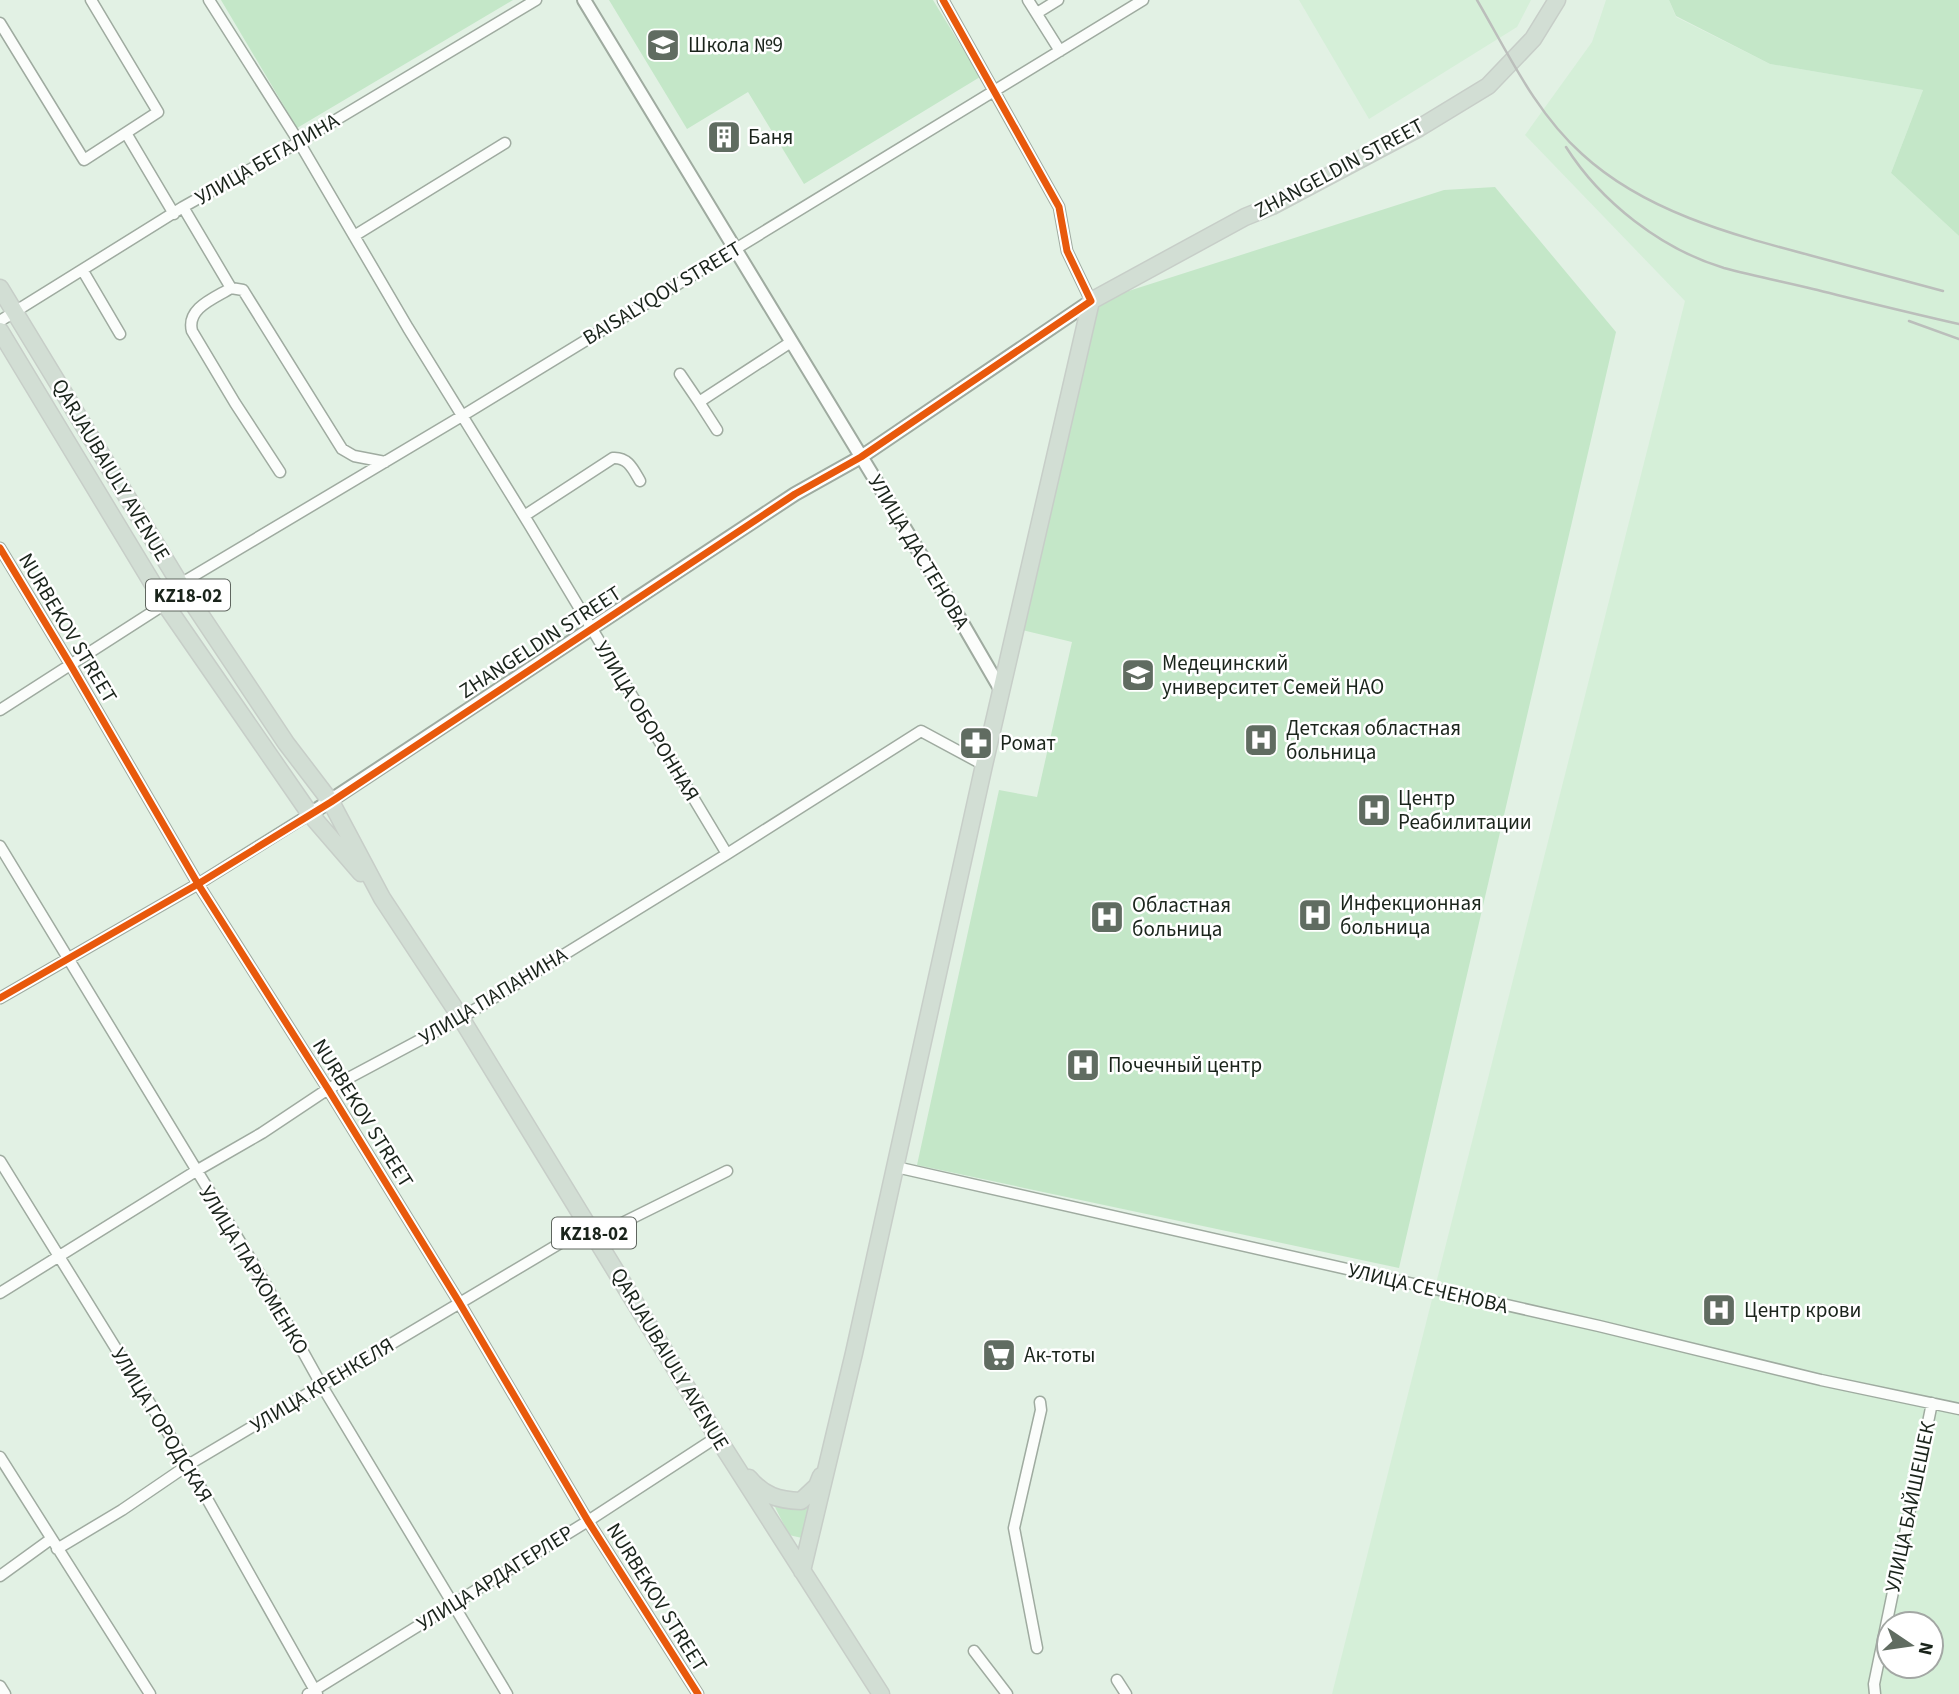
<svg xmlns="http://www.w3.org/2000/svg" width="1959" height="1694" viewBox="0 0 1959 1694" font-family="'Source Sans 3',sans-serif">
<rect width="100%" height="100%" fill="#e2f1e4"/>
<path fill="#d5efd8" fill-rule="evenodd" d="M1299 0H1531L1517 27 1369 119Z
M1606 0H1669L1676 17 1770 64 1923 90 1891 173 1959 236V1694H1332L1685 301 1525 135 1592 42ZM1889 1624H1931V1666H1889Z"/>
<path fill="#c4e7c8" d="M221 0H513L297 128Z
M609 0H933L980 77 804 184 748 92 687 129Z
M1669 0H1959V236L1891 173 1923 90 1770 64 1676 16Z
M1495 187 1616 332 1399 1268 917 1165 999 790 1037 797 1072 642 1018 629 1096 308 1116 295 1444 190Z
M822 1494 812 1531 802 1538 789 1535 771 1499Z"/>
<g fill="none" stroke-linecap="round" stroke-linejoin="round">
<g stroke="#9faba0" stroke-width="13">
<path id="minor" d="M209 0 299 142 408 328 529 524 727 854
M943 0 1059 207 1067 251 1091 301
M1028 0 1060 51
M1037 13 1058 0
M0 23 84 160 158 112 91 0
M126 133 174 214
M183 207 231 288 243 290 342 449 354 456 385 462
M354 236 505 143
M83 271 120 334
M231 288C215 298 186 308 192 331L235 403 280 472
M0 321 183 207 299 142 536 0
M680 374 699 402
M717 430 699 402 791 342
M524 516 613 458C628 457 633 469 640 481
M0 548 70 664 198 884 328 1089 459 1302 588 1521 698 1694
M180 584 462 416 1143 0
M0 710 165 604
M0 846 262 1278 322 1386 507 1694
M0 998 198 884 310 814
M0 1161 188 1465 317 1694
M896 1167 1599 1326 1821 1380 1959 1409
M596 1236 727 1171
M0 1293 196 1171 262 1133 328 1089 461 1018 727 854 921 731 984 765
M0 1457 150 1694
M57 1549 122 1510 188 1465 589 1226
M0 1576 51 1539
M1037 1648 1014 1528 1041 1410 1040 1402
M974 1651 1007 1694
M1117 1680 1126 1694
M0 1686 5 1694
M308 1694 588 1521 717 1437
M1875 1694 1874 1684 1932 1403"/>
</g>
<g stroke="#9faba0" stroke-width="16">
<path id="tertiary" d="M584 0 961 621 1001 690
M310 814 795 494 861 457 1091 301"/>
</g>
<g stroke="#c7cec8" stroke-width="19">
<path id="trunk" d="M0 288 180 584 286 743 331 802 382 898 461 1018 717 1437 881 1694
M0 331 165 604 310 814 361 873
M749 1478C764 1496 778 1500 801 1501L817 1486 821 1476
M802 1571 854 1353 984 765 1091 301 1245 217 1272 206 1419 128 1488 86 1533 39 1557 0"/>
</g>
<use href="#minor" stroke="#fbfdfb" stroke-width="10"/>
<use href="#tertiary" stroke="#fbfdfb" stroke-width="12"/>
<use href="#trunk" stroke="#d2ded4" stroke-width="16"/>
<path stroke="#bbbebb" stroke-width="2.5" d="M1477 0C1508 53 1535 112 1582 154 1644 211 1730 234 1809 255 1854 267 1899 279 1943 291
M1566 147C1601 202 1661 249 1724 268 1754 276 1784 282 1813 289 1862 301 1910 313 1959 324
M1909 321 1959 339"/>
<g stroke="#fff" stroke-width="11">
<path id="cycleway" d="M0 548 70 664 198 884 328 1089 459 1302 588 1521 698 1694
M0 998 198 884 331 802 795 494 861 457 1091 301 1067 251 1059 207 943 0"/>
</g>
<use href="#cycleway" stroke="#e8590c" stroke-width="7"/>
</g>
<defs>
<g id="school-square" transform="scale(1.75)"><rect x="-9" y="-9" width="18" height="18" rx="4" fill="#606c61" stroke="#fff"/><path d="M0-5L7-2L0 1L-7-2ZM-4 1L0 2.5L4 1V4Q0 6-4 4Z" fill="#fff"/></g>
<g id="building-square" transform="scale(1.75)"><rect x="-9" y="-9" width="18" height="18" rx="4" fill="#606c61" stroke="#fff"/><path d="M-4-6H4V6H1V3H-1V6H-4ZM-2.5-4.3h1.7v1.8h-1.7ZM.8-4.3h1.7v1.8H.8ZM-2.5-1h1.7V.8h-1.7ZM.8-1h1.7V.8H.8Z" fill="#fff"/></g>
<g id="university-square" transform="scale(1.75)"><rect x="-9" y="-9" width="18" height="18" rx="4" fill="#606c61" stroke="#fff"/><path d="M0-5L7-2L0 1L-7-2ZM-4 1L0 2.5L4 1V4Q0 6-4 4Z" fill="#fff"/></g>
<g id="hospital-square" transform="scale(1.75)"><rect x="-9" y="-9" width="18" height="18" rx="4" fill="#606c61" stroke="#fff"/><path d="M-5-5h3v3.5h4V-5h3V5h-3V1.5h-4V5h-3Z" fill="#fff"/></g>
<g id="pharmacy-square" transform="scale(1.75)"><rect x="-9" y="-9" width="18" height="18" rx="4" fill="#606c61" stroke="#fff"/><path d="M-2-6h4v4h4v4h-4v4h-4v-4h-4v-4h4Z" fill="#fff"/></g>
<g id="supermarket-square" transform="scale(1.75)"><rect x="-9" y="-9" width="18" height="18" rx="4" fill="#606c61" stroke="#fff"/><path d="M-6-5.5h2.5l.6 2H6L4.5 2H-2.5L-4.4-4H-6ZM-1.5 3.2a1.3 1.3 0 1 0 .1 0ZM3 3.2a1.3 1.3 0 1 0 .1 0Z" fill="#fff"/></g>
</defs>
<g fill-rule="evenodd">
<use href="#school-square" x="663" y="45"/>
<use href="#building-square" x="724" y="137"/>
<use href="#university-square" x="1138" y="675"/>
<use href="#hospital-square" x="1261" y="740"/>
<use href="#pharmacy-square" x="976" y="743"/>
<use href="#hospital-square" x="1374" y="810"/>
<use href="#hospital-square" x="1315" y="915"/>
<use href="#hospital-square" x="1107" y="917"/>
<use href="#hospital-square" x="1083" y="1065"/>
<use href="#hospital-square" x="1719" y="1310"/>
<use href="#supermarket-square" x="999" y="1355"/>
</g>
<g text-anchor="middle" stroke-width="5" stroke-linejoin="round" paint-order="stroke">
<g fill="#fff" stroke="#5f665f" stroke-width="2">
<rect x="146" y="579.5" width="84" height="31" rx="5"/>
<rect x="552" y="1217.5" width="84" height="31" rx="5"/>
</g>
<g font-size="19" font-weight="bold" fill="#1a241b">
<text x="188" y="602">KZ18-02</text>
<text x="594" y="1240">KZ18-02</text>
</g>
<g font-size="21" fill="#1a241b" stroke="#fff" text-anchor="start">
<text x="688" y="52">Школа №9</text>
<text x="748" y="144">Баня</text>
<text x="1162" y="670">Медецинский<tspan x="1162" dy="24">университет Семей НАО</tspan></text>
<text x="1286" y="735">Детская областная<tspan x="1286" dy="24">больница</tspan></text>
<text x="1000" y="750">Ромат</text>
<text x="1398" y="805">Центр<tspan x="1398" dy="24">Реабилитации</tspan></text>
<text x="1340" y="910">Инфекционная<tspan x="1340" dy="24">больница</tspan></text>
<text x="1132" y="912">Областная<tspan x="1132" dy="24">больница</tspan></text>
<text x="1108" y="1072">Почечный центр</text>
<text x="1744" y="1317">Центр крови</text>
<text x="1024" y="1362">Ак-тоты</text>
</g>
<g font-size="21" fill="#1a241b" stroke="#fff">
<text transform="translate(267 159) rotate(-30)" y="7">УЛИЦА БЕГАЛИНА</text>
<text transform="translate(1339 168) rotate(-28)" y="7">ZHANGELDIN STREET</text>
<text transform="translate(662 293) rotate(-31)" y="7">BAISALYQOV STREET</text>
<text transform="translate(111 470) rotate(59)" y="7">QARJAUBAIULY AVENUE</text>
<text transform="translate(919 552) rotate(59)" y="7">УЛИЦА ДАСТЕНОВА</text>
<text transform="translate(68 628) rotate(59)" y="7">NURBEKOV STREET</text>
<text transform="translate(540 642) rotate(-33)" y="7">ZHANGELDIN STREET</text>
<text transform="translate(647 721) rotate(59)" y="7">УЛИЦА ОБОРОННАЯ</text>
<text transform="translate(493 996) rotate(-31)" y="7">УЛИЦА ПАПАНИНА</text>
<text transform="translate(363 1113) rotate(58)" y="7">NURBEKOV STREET</text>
<text transform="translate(254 1270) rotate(59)" y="7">УЛИЦА ПАРХОМЕНКО</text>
<text transform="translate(1428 1288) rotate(13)" y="7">УЛИЦА СЕЧЕНОВА</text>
<text transform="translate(670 1359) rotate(59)" y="7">QARJAUBAIULY AVENUE</text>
<text transform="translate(322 1385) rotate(-31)" y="7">УЛИЦА КРЕНКЕЛЯ</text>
<text transform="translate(162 1425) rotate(59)" y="7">УЛИЦА ГОРОДСКАЯ</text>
<text transform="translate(1910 1507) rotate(-78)" y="7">УЛИЦА БАЙШЕШЕК</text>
<text transform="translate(495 1578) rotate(-32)" y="7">УЛИЦА АРДАГЕРЛЕР</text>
<text transform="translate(657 1597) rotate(58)" y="7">NURBEKOV STREET</text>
</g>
</g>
<g transform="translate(1910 1645) rotate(103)"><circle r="33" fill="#ffffff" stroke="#a3a7a4" stroke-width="2"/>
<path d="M0-5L12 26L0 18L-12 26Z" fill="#606c61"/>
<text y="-10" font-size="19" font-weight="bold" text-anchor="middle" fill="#1a241b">N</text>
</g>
</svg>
